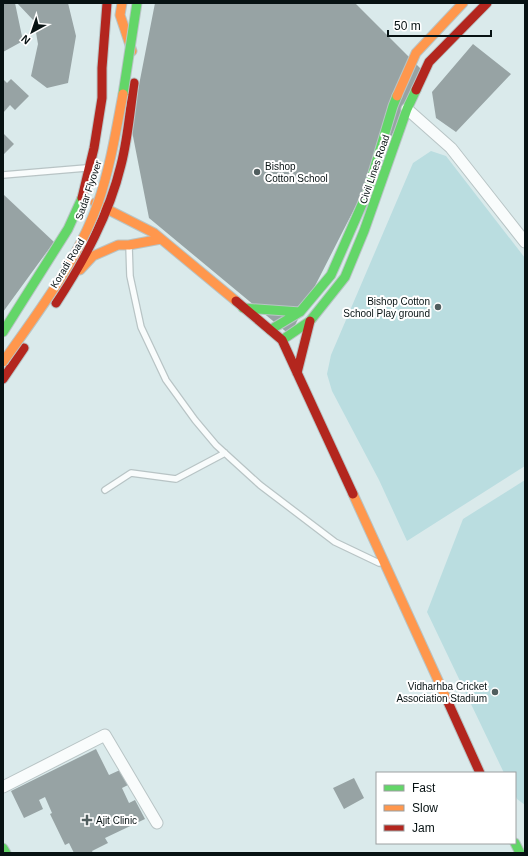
<svg xmlns="http://www.w3.org/2000/svg" width="528" height="856" viewBox="0 0 528 856" font-family="Helvetica,sans-serif">
<rect width="100%" height="100%" fill="#daeaeb"/>
<path fill="#badde0" d="M431 151 446 156 525 258V466L407 541 379 480 332 391 327 374 331 355 413 163Z
M525 480V805L517 799 515 795V773H504L427 612 463 519Z"/>
<path fill="#97a3a4" d="M3 3H15L23 41 3 52Z
M17 3H68L76 36 68 83 47 88 31 76 38 44 34 21Z
M155 3H355L424 72 290 335 149 218 131 126Z
M473 44 511 74 456 132 436 118 432 92Z
M3 79 7 83 11 79 29 96 15 110 10 105 3 113Z
M3 133 14 144 3 155Z
M3 194 54 242 3 312Z
M96 749 109 775 120 770 128 785 122 788 129 803 135 800 145 819 105 838 108 843 92 851 93 853H74L69 843 65 845 50 814 52 813 45 797 39 800 43 809 24 818 11 791Z
M354 778 364 798 344 809 333 788Z"/>
<g fill="none" stroke-linecap="round" stroke-linejoin="round">
<g stroke="#b8c4c5" stroke-width="8">
<path id="lane" d="M3 175 86 168
M129 246 130 276 141 327 166 380 195 420 216 445 260 485 335 542 379 563
M105 490 131 473 176 479 225 453"/>
</g>
<g stroke="#b8c4c5" stroke-width="13">
<path id="street" d="M407 109 451 148 525 242
M3 787 105 735 157 823"/>
</g>
<g stroke="#b8c4c5" stroke-width="11">
<path id="fast" d="M243 308 300 312
M270 330 300 312 331 275 367 193 393 106 397 96
M3 332 68 229 82 198
M282 340 310 321 345 277 364 231 407 109 416 90
M515 843 520 853
M3 848 6 853"/>
</g>
<g stroke="#b8c4c5" stroke-width="11">
<path id="slow" d="M122 3 120 15 132 51
M397 96 416 53 463 3
M95 203 154 233 236 301
M80 270 93 256 118 245H129L161 239
M353 494 447 700"/>
</g>
<g stroke="#b8c4c5" stroke-width="11">
<path id="jam" d="M416 90 429 62 487 3
M82 198 94 148 102 98V68L107 3
M236 301 282 340 353 494
M56 303C84 260 109 215 121 165 128 138 130 110 134 83
M297 373 310 321
M3 379 24 348
M447 700 480 773"/>
</g>
<use href="#lane" stroke="#f9fcfc" stroke-width="5.5"/>
<use href="#street" stroke="#f9fcfc" stroke-width="11"/>
<use href="#fast" stroke="#63d668" stroke-width="9"/>
<use href="#slow" stroke="#ff974d" stroke-width="9"/>
<use href="#jam" stroke="#b3261e" stroke-width="9"/>
<g stroke="#b8c4c5" stroke-width="11" stroke-linecap="butt">
<path id="fast-bridge" d="M123 94 137 3"/>
</g>
<g stroke="#b8c4c5" stroke-width="11" stroke-linecap="butt">
<path id="slow-bridge" d="M3 362C38 312 77 262 98 203 110 168 116 131 123 94"/>
</g>
<use href="#fast-bridge" stroke="#63d668" stroke-width="9"/>
<use href="#slow-bridge" stroke="#ff974d" stroke-width="9"/>
</g>
<g fill="#515e5f" stroke="#fff" stroke-width="1.5">
<circle cx="257" cy="172" r="4"/>
<circle cx="438" cy="307" r="4"/>
<circle cx="495" cy="692" r="4"/>
<path d="M85 814h4v4h4v4h-4v4h-4v-4h-4v-4h4z"/>
</g>
<g text-anchor="middle" stroke-width="4" stroke-linejoin="round" paint-order="stroke">
<g font-size="10" fill="#071213" stroke="#fff" text-anchor="start">
<text x="265" y="170">Bishop<tspan x="265" dy="12">Cotton School</tspan></text>
<text x="430" y="305" text-anchor="end">Bishop Cotton<tspan x="430" dy="12">School Play ground</tspan></text>
<text x="487" y="690" text-anchor="end">Vidharhba Cricket<tspan x="487" dy="12">Association Stadium</tspan></text>
<text x="96" y="824">Ajit Clinic</text>
</g>
<g font-size="10" fill="#071213" stroke="#fff">
<text transform="translate(374 169) rotate(-71)" y="4">Civil Lines Road</text>
<text transform="translate(88 190) rotate(-71)" y="4">Sadar Flyover</text>
<text transform="translate(67 263) rotate(-59)" y="4">Koradi Road</text>
</g>
</g>
<rect width="528" height="856" fill="none" stroke="#071213" stroke-width="8"/>
<rect x="376" y="772" width="140" height="72" fill="#ffffff" stroke="#9ca0a1"/>
<rect x="384" y="785" width="20" height="6" fill="#63d668" stroke="#9ca0a1"/>
<text x="412" y="792" font-size="12" fill="#071213">Fast</text>
<rect x="384" y="805" width="20" height="6" fill="#ff974d" stroke="#9ca0a1"/>
<text x="412" y="812" font-size="12" fill="#071213">Slow</text>
<rect x="384" y="825" width="20" height="6" fill="#b3261e" stroke="#9ca0a1"/>
<text x="412" y="832" font-size="12" fill="#071213">Jam</text>
<g transform="translate(32 32) rotate(220)" stroke="#ffffff" stroke-width="3" paint-order="stroke">
<path d="M0-3L7 15L0 10L-7 15Z" fill="#071213"/>
<text y="-6" font-size="11" font-weight="bold" text-anchor="middle" fill="#071213">N</text>
</g>
<path d="M388 30v6h103v-6" fill="none" stroke="#071213" stroke-width="2"/>
<text x="394" y="30" font-size="12" fill="#071213" stroke="#ffffff" stroke-width="3" paint-order="stroke">50 m</text>
</svg>
